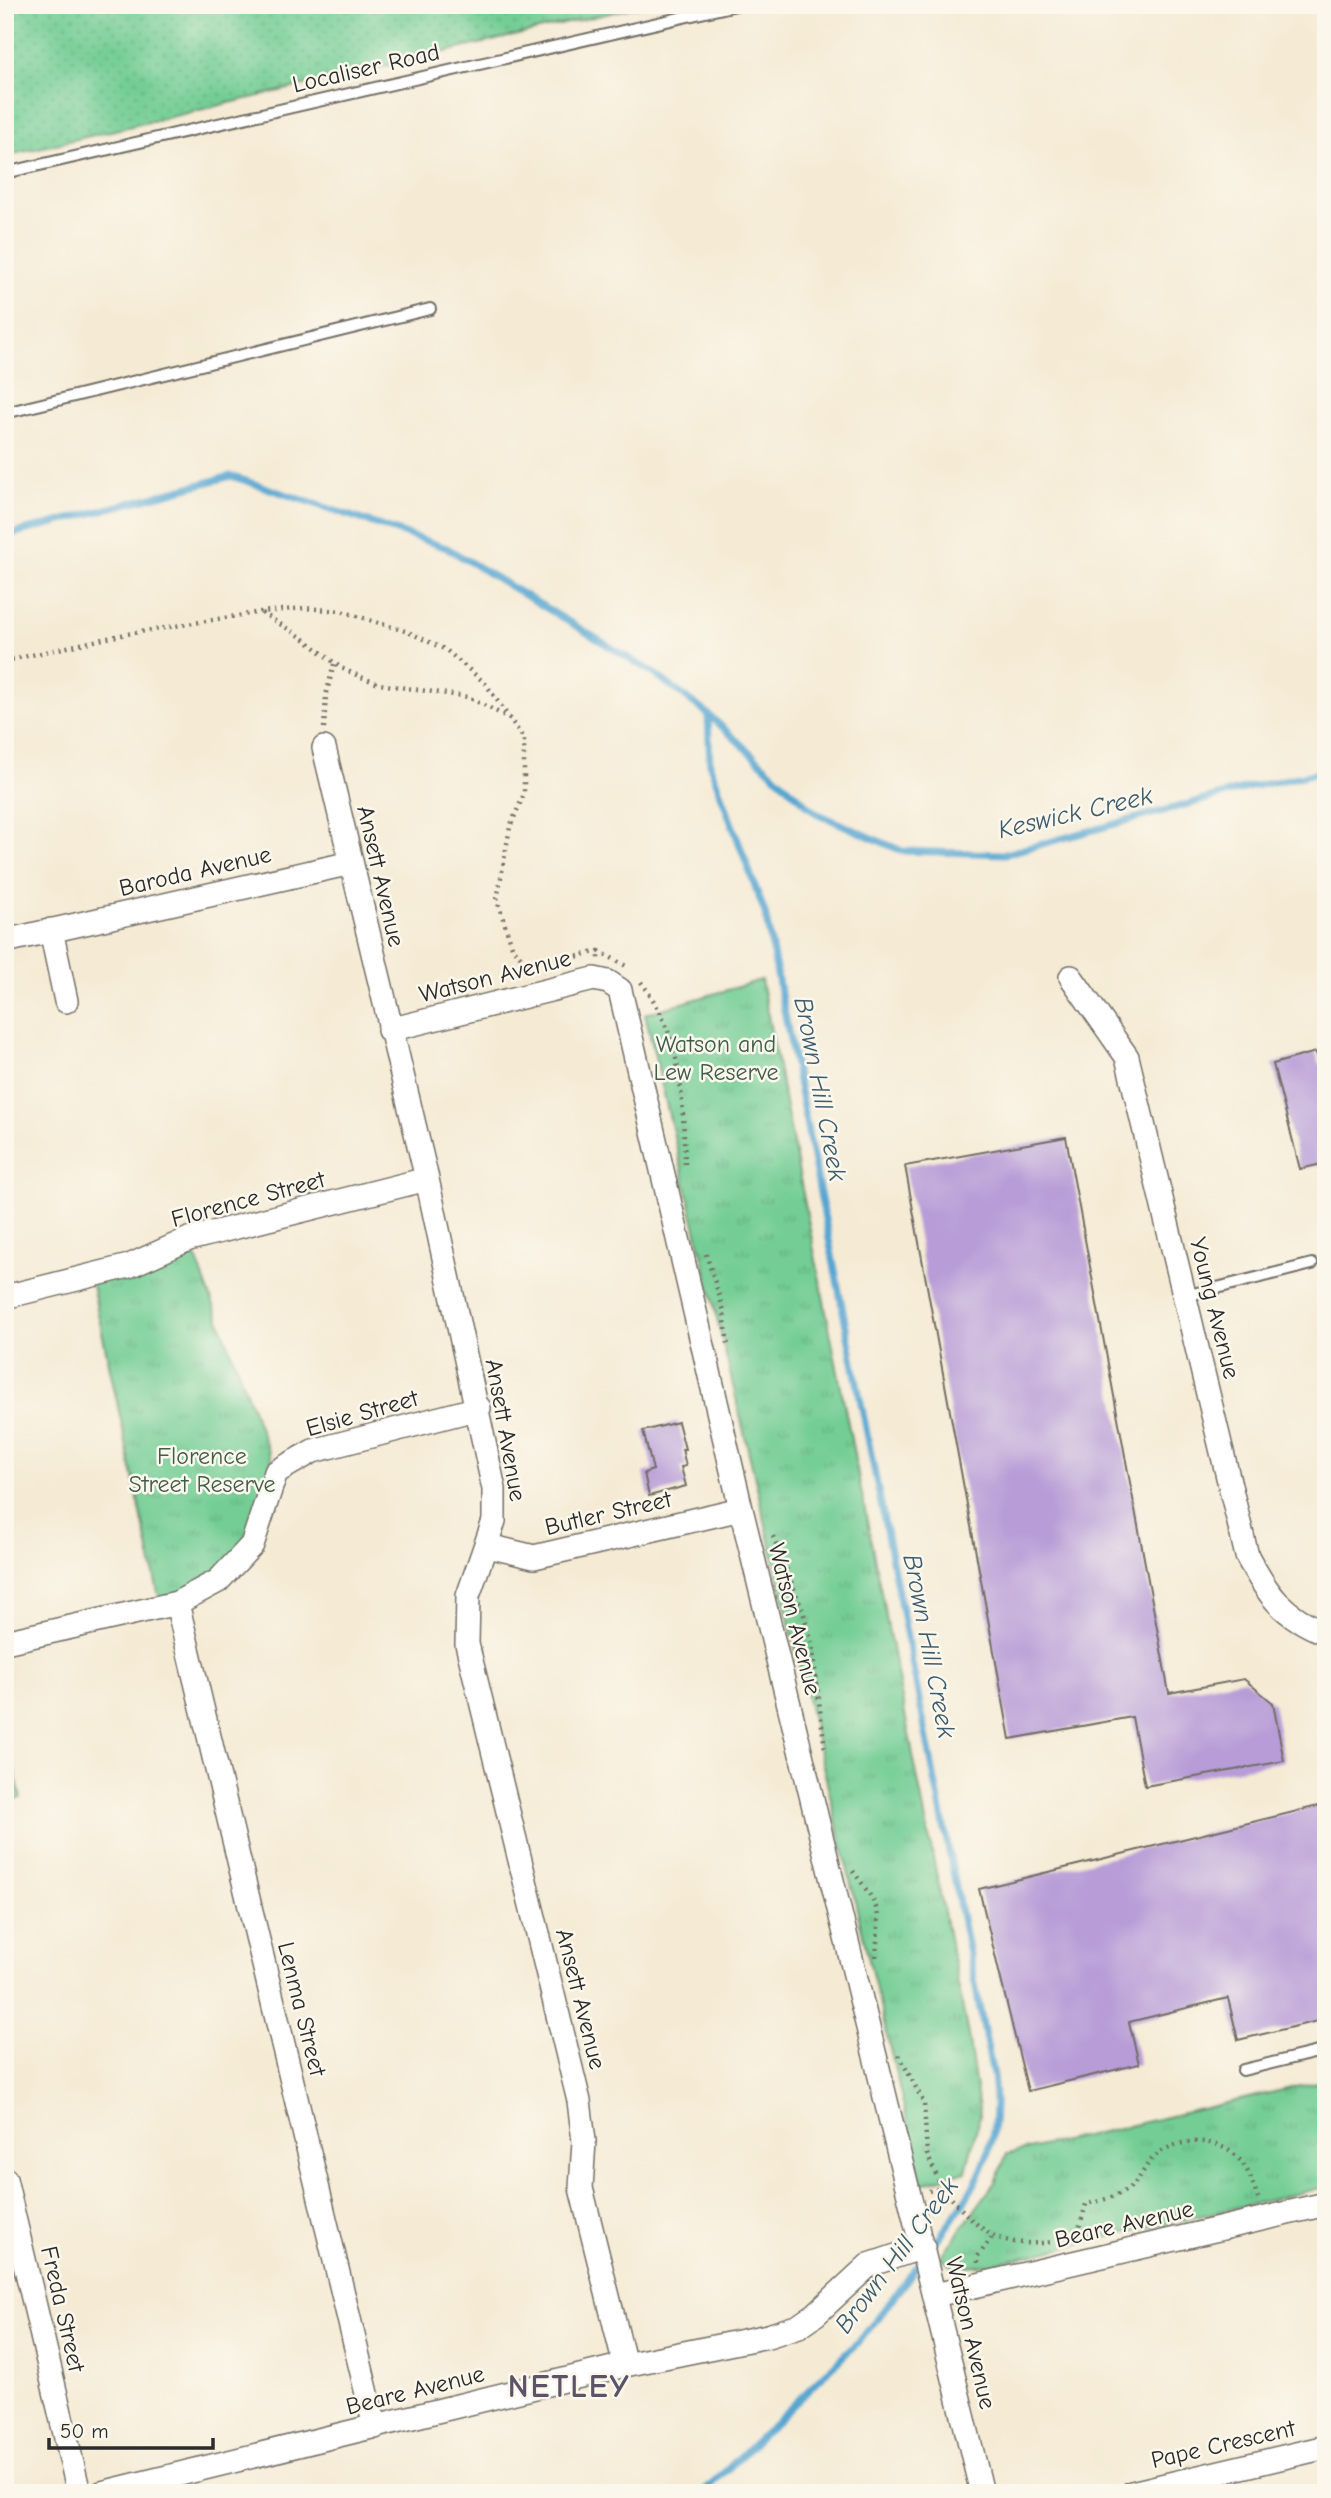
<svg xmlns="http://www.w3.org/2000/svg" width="1331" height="2498" viewBox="0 0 1331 2498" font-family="'Comic Neue',sans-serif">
<defs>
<pattern id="grass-dots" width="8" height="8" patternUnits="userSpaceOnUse" patternTransform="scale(1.75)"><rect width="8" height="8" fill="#73cd94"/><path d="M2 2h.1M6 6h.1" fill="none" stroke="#64b080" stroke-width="1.8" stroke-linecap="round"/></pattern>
<pattern id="park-tufts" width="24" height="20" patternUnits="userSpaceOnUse" patternTransform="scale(1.75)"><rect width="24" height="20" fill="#73cd94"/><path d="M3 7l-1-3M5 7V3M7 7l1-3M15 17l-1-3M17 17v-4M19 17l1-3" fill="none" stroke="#64b080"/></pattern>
</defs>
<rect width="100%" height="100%" fill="#fbf7ec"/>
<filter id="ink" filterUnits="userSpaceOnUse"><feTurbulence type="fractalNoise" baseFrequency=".0143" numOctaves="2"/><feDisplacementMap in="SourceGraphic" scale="14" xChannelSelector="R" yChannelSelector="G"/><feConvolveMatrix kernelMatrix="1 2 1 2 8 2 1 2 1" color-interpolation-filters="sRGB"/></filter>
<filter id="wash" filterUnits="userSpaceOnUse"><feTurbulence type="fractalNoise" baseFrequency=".00686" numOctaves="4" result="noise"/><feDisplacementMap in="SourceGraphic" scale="28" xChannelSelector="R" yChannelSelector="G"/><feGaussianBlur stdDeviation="1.57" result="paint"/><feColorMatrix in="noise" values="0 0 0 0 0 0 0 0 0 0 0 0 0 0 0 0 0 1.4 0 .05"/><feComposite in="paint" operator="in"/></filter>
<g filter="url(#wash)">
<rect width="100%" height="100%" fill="#f5ebd5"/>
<path fill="url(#grass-dots)" stroke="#4f7c60" stroke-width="2" d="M5 5H644L5 156Z"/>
<path fill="url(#park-tufts)" stroke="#4f7c60" stroke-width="2" d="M761 980 968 2035 980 2115 966 2171 922 2184 645 1014Z
M189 1239 276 1472 252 1545 161 1607 90 1276Z
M5 1730 21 1798 5 1801Z
M1326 2080V2187L992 2264 953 2267 940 2258 995 2182 1007 2154Z"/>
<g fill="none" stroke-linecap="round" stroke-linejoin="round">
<path stroke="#57a6d1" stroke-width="7" d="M5 536 231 476 447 548 655 674 708 714 816 813 902 851 1005 854 1251 787 1326 771
M708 714 710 765 765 913 993 2076C1004 2153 972 2193 929 2251
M703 2493 862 2338 919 2264"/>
</g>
<g id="blocks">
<path fill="#b79cd7" d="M1316 1052 1319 1064 1326 1062V1163L1300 1169 1273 1064Z
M1066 1137 1169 1693 1244 1679 1273 1703 1284 1761 1145 1786 1132 1717 1010 1739 905 1166Z
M678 1422 685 1449H682L686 1466 681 1467 686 1486 649 1496 644 1473 653 1470 643 1431Z
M1326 1804V2019L1238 2040 1228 1998 1129 2022 1139 2064 1028 2091 979 1889Z"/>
</g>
</g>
<g filter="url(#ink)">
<use href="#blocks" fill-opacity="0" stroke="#726e66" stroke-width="2"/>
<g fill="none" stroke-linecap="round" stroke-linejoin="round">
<g stroke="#726e66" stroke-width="14">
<path id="service" d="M5 173 736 5
M5 413 430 309
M1185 1296 1312 1264
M1243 2070 1326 2050"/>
</g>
<g stroke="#726e66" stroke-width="26">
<path id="minor" d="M324 748 427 1179 494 1489V1521L468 1596 467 1644 579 2101 584 2141 581 2188 625 2365
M51 930 66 1001
M5 941 351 863
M1071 977 1127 1057 1247 1556C1268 1595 1282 1616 1326 1633
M389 1030 594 979 608 982 620 990 741 1509 982 2493
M5 1297 129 1266 189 1239 427 1179
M488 1546 534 1557 741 1509
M177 1603 375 2427
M5 1642 177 1603 218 1581 252 1545 276 1472 313 1451 479 1408
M5 2179 79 2493
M935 2295 1326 2204
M102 2493 625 2365 768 2336 799 2326 816 2314 869 2265 923 2247
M1132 2493 1326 2447"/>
</g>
<path stroke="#726e66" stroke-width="4.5" stroke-dasharray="2 5" stroke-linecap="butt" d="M262 613 303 638 341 668 361 677 379 684 468 697 513 720
M5 661 121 635 261 612 305 608 341 611 408 632 446 650 485 683 524 739V794L510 827 497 900 512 946 523 960 535 967 599 951V961
M324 728 326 695 334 664
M599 951 626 966
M641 982C684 1039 682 1096 685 1164
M706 1254 724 1311 728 1347
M773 1536 803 1611 812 1644 825 1750
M853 1871C885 1914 878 1909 876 1959
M899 2055 924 2103 927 2154 942 2188 929 2191
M942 2188C982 2232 993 2248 1055 2242
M1076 2240 1086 2204C1101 2201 1124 2195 1135 2183 1145 2172 1145 2163 1159 2153 1182 2137 1219 2137 1239 2159 1249 2170 1253 2184 1258 2198
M978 2263V2256L992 2237"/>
<use href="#service" stroke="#fff" stroke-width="10"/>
<use href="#minor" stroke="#fff" stroke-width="23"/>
</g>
</g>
<g text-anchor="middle" stroke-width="5" stroke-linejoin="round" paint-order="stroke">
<g font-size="24" fill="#2b2b2b" stroke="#fbf7ec">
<text transform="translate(366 68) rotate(-13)" y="8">Localiser Road</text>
<text transform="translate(195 871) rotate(-13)" y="8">Baroda Avenue</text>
<text transform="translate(381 876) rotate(77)" y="8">Ansett Avenue</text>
<text transform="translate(495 976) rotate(-14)" y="8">Watson Avenue</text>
<text transform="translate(248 1199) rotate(-15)" y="8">Florence Street</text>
<text transform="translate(1215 1308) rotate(76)" y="8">Young Avenue</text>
<text transform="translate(362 1413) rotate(-16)" y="8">Elsie Street</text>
<text transform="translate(506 1430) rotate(80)" y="8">Ansett Avenue</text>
<text transform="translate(608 1513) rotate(-13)" y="8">Butler Street</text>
<text transform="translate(795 1619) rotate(76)" y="8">Watson Avenue</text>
<text transform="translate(581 1999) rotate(76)" y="8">Ansett Avenue</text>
<text transform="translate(302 2009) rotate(76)" y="8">Lenma Street</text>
<text transform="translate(1124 2224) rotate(-13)" y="8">Beare Avenue</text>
<text transform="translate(63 2309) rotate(77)" y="8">Freda Street</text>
<text transform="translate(971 2333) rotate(77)" y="8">Watson Avenue</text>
<text transform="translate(415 2390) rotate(-14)" y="8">Beare Avenue</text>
<text transform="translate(1223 2444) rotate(-13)" y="8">Pape Crescent</text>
</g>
<g font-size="24" fill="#415c4a" stroke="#fbf7ec">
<text x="716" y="1052">Watson and<tspan x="716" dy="28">Lew Reserve</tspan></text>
<text x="202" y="1464">Florence<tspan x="202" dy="28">Street Reserve</tspan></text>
</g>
<g font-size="26" font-style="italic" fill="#3d5c6d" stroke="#fbf7ec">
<text transform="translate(1075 812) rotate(-13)" y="9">Keswick Creek</text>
<text transform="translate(821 1089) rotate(79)" y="9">Brown Hill Creek</text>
<text transform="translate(930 1646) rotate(79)" y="9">Brown Hill Creek</text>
<text transform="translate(896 2255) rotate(-53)" y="9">Brown Hill Creek</text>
</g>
<g font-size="32" font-weight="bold" letter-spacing="2" fill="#5c5367" stroke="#fbf7ec">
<text x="569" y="2397">NETLEY</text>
</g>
</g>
<rect width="1331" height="2498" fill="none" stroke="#fbf7ec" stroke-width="28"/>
<path d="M49 2438v10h164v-10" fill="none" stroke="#2b2b2b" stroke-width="3.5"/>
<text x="60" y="2438" font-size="21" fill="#2b2b2b" stroke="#fbf7ec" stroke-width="5" paint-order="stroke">50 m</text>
</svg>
